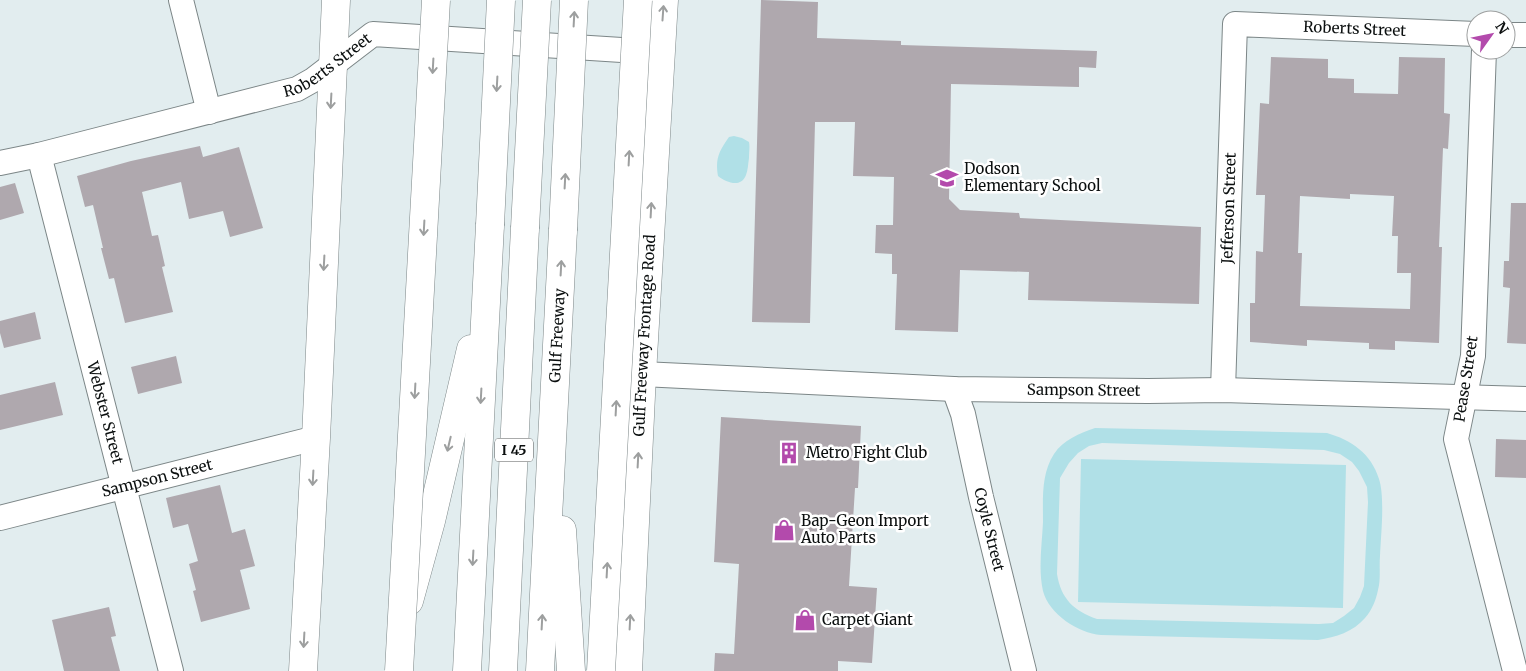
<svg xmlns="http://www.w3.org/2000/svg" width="1526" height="671" viewBox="0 0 1526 671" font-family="Merriweather,serif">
<rect width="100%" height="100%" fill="#e2edef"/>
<path fill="#b0e0e7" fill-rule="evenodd" d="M734 136 742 138 749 142C750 147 749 152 749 158 748 164 748 170 746 175 741 188 727 183 718 176 715 159 719 151 729 137Z
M1095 428 1327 433C1351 440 1371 453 1379 479 1385 497 1381 535 1380 556 1379 567 1381 579 1378 590 1376 600 1372 610 1365 618 1353 632 1336 637 1318 640L1101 635C1078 633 1049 614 1043 591 1038 569 1042 544 1043 522 1043 499 1041 474 1054 454 1063 440 1080 433 1095 428ZM1102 443 1324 450 1340 454 1352 462 1359 471 1367 487 1368 502 1364 586 1360 597 1354 608 1344 616 1333 623 1319 624 1097 619C1074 611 1061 599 1057 574L1060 478 1069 463 1078 453 1089 446Z
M1081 459 1346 465 1343 608 1078 602Z"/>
<path fill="#afa8ae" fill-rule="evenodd" d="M761 0 818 2 817 38 901 41V45L1097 51 1096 68 1079 67V87L951 84 949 199 960 210 1019 213 1020 218 1201 227 1199 304 1028 300 1029 272 960 270 958 332 895 330 897 274H892V254L875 253 876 225H893L894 177 853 176 855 122H815L810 323 752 322Z
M1271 57 1328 59V78L1354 79V93L1398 94 1399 57 1445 58 1444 113 1450 114 1448 149 1443 148 1439 247H1442L1439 343 1395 341V350L1369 349V343L1307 340V346L1250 342V303H1255L1256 251 1263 252 1265 195H1256L1260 103 1269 104ZM1350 194 1394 196 1392 236H1398L1397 273H1411L1410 309 1300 306 1302 253H1298L1300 196 1350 199Z
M200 146 203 157 239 147 263 228 230 237 223 211 189 219 181 182 142 192 152 236 158 235 165 266 162 267 173 312 125 323 114 278 109 279 101 248H103L93 205 85 207 77 176 131 161Z
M15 183 24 213 0 220V187Z
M1511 203H1526V344L1507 343 1510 288 1503 287 1504 261H1509Z
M35 312 41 339 4 348 0 333V321Z
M176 356 182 383 138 394 131 367Z
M55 382 63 415 0 430V395Z
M721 417 861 426 858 488H855L849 586 877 588 872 663 838 661V671H714L715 653 734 654 739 564 714 562Z
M1496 439 1526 440V478L1495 477Z
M220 485 232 533 245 529 255 566 240 570 250 609 201 622 193 591 196 590 189 564 198 561 188 524 173 528 166 498Z
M109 607 116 636 111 637 120 671H64L52 620Z"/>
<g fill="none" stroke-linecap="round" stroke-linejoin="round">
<g stroke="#7c8687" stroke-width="26">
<g id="minor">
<path d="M181 0 209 112"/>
<path d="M1506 35H1526"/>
<path d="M1484 50 1473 356 1456 439 1515 671"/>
<path id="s1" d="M39 155 171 671"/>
<path id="s2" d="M0 163 39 155 297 89 313 80 373 34 653 52"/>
<path id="s3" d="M642 374 954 389 1148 391 1223 390 1526 399"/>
<path id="s4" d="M954 389 963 414 981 497 1024 671"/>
<path id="s5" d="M1223 390 1235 24 1476 34"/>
<path id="s6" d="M0 518 316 438"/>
</g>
</g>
<g stroke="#7c8687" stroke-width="29">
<g id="secondary">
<path d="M303 671 316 438 336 0"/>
<path id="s7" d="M628 671 642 374 664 0"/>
</g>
</g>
<g stroke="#7c8687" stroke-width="29">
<g id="motorway">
<path d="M562 530 571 671"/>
<path d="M409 601 431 521 471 349"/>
<path d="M467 671 490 225"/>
<path d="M503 671 525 228"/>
<path id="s8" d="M540 671 563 230"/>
</g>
</g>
<use href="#minor" stroke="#fff" stroke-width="24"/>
<use href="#secondary" stroke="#fff" stroke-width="28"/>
<use href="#motorway" stroke="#fff" stroke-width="28"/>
<g stroke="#7c8687" stroke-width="29" stroke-linecap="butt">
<path id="motorway-bridge" d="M490 225 501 0
M525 228 537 0
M563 230 574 0
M399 671 436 0
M601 671 638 0"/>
</g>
<use href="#motorway-bridge" stroke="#fff" stroke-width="28"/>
</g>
<defs><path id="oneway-shaft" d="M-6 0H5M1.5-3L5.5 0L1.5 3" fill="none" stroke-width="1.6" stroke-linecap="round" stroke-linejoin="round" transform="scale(1.25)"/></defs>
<g stroke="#9d9f9f">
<use href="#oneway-shaft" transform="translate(663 13) rotate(-86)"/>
<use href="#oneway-shaft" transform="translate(574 19) rotate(-87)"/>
<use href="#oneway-shaft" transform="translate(433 66) rotate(93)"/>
<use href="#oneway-shaft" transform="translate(497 84) rotate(93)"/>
<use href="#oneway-shaft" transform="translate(331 101) rotate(93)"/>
<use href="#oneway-shaft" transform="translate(629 158) rotate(-87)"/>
<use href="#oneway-shaft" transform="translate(565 181) rotate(-87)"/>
<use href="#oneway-shaft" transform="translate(651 210) rotate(-87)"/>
<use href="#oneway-shaft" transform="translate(424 228) rotate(93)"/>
<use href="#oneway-shaft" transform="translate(324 263) rotate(93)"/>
<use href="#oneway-shaft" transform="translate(561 268) rotate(-87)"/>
<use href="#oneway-shaft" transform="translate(415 391) rotate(93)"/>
<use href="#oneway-shaft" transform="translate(481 396) rotate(93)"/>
<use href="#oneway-shaft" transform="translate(616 408) rotate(-87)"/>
<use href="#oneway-shaft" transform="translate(449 444) rotate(103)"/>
<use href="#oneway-shaft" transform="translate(638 460) rotate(-87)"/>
<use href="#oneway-shaft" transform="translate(313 478) rotate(93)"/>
<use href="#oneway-shaft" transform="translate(473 558) rotate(93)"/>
<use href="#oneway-shaft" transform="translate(607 570) rotate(-87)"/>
<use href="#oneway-shaft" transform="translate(542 622) rotate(-87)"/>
<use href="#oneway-shaft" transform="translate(630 622) rotate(-87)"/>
<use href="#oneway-shaft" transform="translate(304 640) rotate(93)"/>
</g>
<defs>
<g id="school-bare" transform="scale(1.725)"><path d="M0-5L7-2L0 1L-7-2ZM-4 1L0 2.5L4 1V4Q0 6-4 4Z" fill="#b34aac" stroke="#fff" stroke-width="2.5" paint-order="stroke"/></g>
<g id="building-bare" transform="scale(1.725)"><path d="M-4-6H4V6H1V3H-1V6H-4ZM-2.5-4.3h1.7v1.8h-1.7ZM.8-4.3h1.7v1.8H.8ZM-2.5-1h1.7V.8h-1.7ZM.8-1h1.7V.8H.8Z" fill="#b34aac" stroke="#fff" stroke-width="2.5" paint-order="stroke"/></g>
<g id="shop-bare" transform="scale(1.725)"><path d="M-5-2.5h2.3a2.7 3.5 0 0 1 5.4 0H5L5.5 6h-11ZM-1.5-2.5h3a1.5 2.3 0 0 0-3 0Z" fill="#b34aac" stroke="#fff" stroke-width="2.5" paint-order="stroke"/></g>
</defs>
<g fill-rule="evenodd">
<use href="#school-bare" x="947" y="178"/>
<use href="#building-bare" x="789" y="453"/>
<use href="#shop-bare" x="784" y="530"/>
<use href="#shop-bare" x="805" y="620"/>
</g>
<g text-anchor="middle" stroke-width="5" stroke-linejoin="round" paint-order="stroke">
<rect fill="#fff" stroke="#545757" stroke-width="1" x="495" y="438.5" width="38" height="23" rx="4"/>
<g font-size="14" font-weight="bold" fill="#0b0f0f">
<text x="514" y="455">I 45</text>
</g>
<g font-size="15" fill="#0b0f0f" stroke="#fff">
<text dy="5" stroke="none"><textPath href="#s5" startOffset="486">Roberts Street</textPath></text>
<text dy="5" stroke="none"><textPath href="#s2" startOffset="344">Roberts Street</textPath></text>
<text dy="5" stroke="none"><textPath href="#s5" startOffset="182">Jefferson Street</textPath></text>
<text dy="5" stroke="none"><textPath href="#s7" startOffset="336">Gulf Freeway Frontage Road</textPath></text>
<text dy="5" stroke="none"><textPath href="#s8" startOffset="336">Gulf Freeway</textPath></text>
<text transform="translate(1466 379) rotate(-81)" y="5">Pease Street</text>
<text dy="5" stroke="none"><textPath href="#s3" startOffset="442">Sampson Street</textPath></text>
<text dy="5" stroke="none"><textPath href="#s1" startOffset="266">Webster Street</textPath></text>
<text dy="5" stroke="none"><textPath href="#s6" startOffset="162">Sampson Street</textPath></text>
<text dy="5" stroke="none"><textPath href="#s4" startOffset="145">Coyle Street</textPath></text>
</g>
<g font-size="15" fill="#0b0f0f" stroke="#fff" text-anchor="start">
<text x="964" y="174">Dodson<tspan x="964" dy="17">Elementary School</tspan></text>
<text x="806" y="458">Metro Fight Club</text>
<text x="801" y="526">Bap-Geon Import<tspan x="801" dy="17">Auto Parts</tspan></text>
<text x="822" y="625">Carpet Giant</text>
</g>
</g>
<g transform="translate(1491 35) rotate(57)"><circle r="24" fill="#ffffff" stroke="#9d9f9f"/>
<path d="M0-4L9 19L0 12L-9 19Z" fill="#b34aac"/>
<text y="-8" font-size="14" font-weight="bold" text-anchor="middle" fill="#0b0f0f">N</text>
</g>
</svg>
